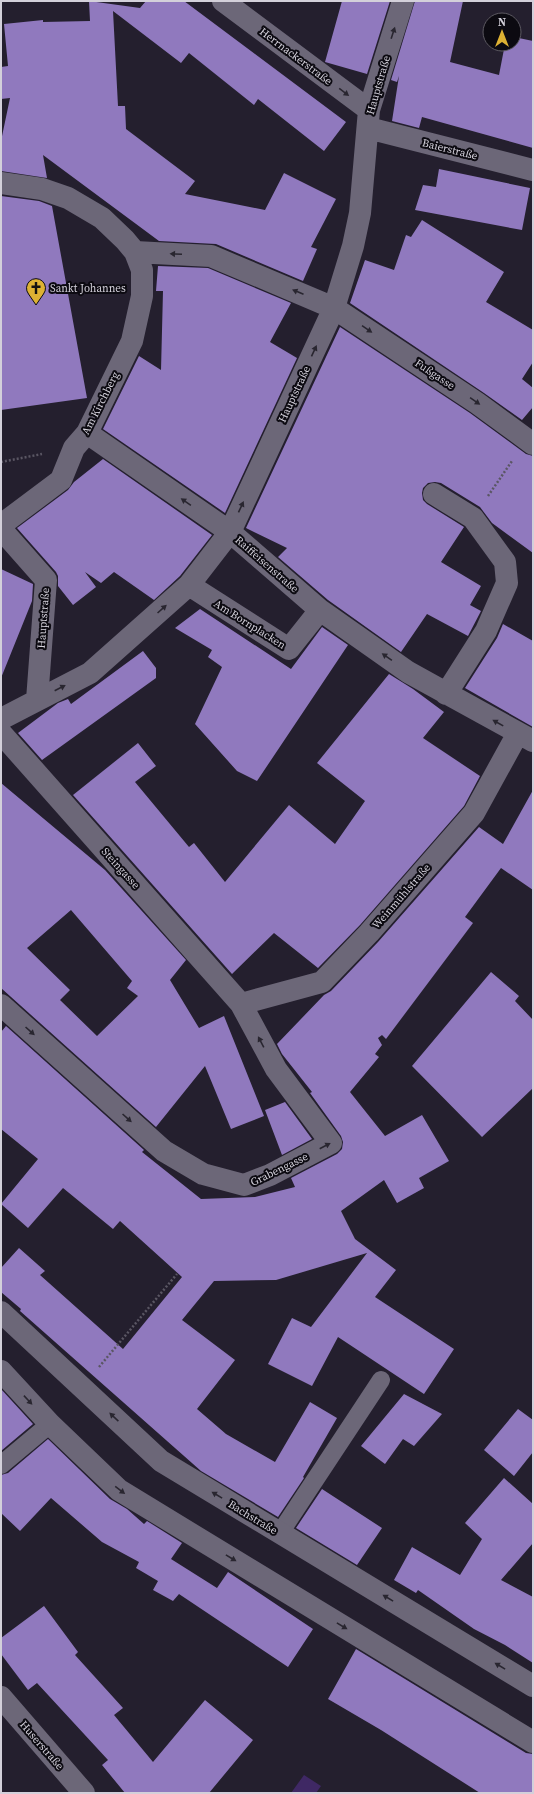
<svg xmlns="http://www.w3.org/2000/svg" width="534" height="1794" viewBox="0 0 534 1794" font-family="'Source Serif 4',serif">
<rect width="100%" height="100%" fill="#241f2e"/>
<path fill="#3f2864" d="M304 1775 321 1786 316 1793H291Z"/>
<path fill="#9079be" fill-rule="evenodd" d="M89 1 140 8 146 1H184L346 122 324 151 258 99 254 105 189 53 181 63 113 11 118 106H125L126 129 195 181 185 194 265 210 284 173 336 199 311 247 317 249 303 281 216 244 159 241 43 155 47 178 1 171V141L10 98 1 99V67L8 66 4 24 43 20V22L90 21Z
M342 1H390L367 74 325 62Z
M415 1H463L450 62 499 75 505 44H514V37L533 41V148L422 117 419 128 392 121 399 76 397 82 391 80Z
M439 169 530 188 522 230 415 210 423 185 436 187Z
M1 196 39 201 52 206 87 398 1 410Z
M422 220 504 272 486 302 533 330V362L522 379 533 388V407L522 420 484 393 350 303 365 260 394 270 406 235 411 237Z
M158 266 208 268 291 303 270 342 297 358 225 513 103 429 139 356 161 370 163 291H156Z
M340 327 470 413 526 454 533 456V553L492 523 480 507 441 483 435 482 428 483 423 488 422 493 423 500 427 504 464 527 441 562 481 586 470 605 481 611 468 636 427 614 401 652 328 600 278 557 287 548 246 528Z
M103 459 212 535 180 576 154 600 114 572 101 583 85 572 96 587 73 605 58 586V576L56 572 17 528 68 490 74 482Z
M1 569 33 584 32 601 1 678Z
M200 609 291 669 322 627 348 645 257 781 237 771 195 724 222 667 208 657 212 650 175 628Z
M503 624 533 641V727L465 688 497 638Z
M143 651 156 668V678L42 760 18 733 58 703 68 699 71 704Z
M389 674 413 689 444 712 423 738 480 776 464 806 360 925 318 968 274 933 232 974 73 795 138 743 156 766 135 782 189 847 194 843 225 882 289 805 335 844 365 801 317 763Z
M1 783 105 870 186 960 170 980 199 1028 224 1016 264 1116 231 1129 205 1066 156 1127 1 988ZM71 910 132 981 127 988 138 996 97 1036 60 1000 70 990 27 948Z
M533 790V890L501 868 465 917 473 923 386 1039 382 1035 378 1038 382 1045 375 1054 379 1057 350 1092 385 1136 422 1115 449 1161 419 1178 424 1188 397 1203 384 1180 341 1211 355 1239 396 1270 375 1297 454 1349 424 1394 338 1337 312 1386 268 1364 292 1318 311 1327 367 1253 276 1280 214 1281 182 1320 235 1360 197 1409 226 1434 275 1462 310 1402 337 1418 303 1477 304 1478 278 1517 201 1471 20 1311 21 1309 1 1292V1268L19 1248 45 1271 40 1275 123 1349 182 1277 120 1221 113 1229 63 1188 28 1228 1 1204 38 1159 1 1129V1032L6 1026 144 1150 142 1152 201 1199 255 1197 295 1187 291 1178 337 1154 342 1149 343 1142 341 1136 310 1093 312 1092 282 1054 277 1044 324 995 331 991 378 942 479 827 503 844Z
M491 972 519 996 515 1001 533 1020V1088L482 1137 412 1066Z
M285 1102 312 1139 282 1155 265 1110Z
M1 1389 33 1424 1 1451Z
M404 1394 442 1414 414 1446 403 1439 385 1464 361 1446Z
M518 1409 533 1420V1452L514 1476 484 1450Z
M48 1439 110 1499 127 1509 144 1524 147 1521 182 1543 171 1559 217 1588 228 1572 313 1629 288 1667 179 1594 173 1601 153 1590 158 1581 136 1568 139 1562 102 1542 51 1498 20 1531 1 1513V1475L8 1473Z
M504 1478 533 1504V1543L501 1580 533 1597V1663L505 1645 474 1629 418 1590 416 1593 394 1580 412 1547 460 1575 482 1539 465 1523Z
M322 1489 382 1528 357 1565 296 1528Z
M44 1606 78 1652 75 1655 123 1708 114 1715 153 1762 205 1700 253 1740 209 1793H125L102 1765 108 1760 37 1683 28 1690 1 1654V1638Z
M356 1649 526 1753 533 1754V1793H480L381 1730 328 1699Z"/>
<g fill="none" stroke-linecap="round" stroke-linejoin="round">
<path stroke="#5a5663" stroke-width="2.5" stroke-dasharray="2 2" stroke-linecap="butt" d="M1 462 42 454
M488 496 512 461
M99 1367 177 1274"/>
<path stroke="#6c6778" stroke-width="18" d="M1 1465 50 1424
M280 1533 381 1380"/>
<path stroke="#6c6778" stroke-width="22" d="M223 1 369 110
M368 128 533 170
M1 183 42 189 68 198 102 218 125 240 135 252 142 270V296L132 341 87 433 74 448 61 480 1 525
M135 252 211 256 334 308 477 403 533 444
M87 433 230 532 320 610 408 672 533 741
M434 494 473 518 505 562 507 583 486 631 446 694
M1 529 46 580 37 700
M189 585 289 649 320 610
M1 719 90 673 189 585 230 532 334 308 353 246 360 213 369 110 403 1
M1 733 241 1004 276 1069 331 1143 270 1175 244 1185 203 1174 164 1151 1 1005
M241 1004 322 982 369 933 474 813 518 733
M1 1312 161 1461 533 1686
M1 1371 50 1424 119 1490 533 1742
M1 1697 84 1793"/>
</g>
<defs><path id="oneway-solid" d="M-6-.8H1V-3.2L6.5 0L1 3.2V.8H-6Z"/></defs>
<g fill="#292630">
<use href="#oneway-solid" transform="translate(393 33) rotate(-72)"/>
<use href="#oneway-solid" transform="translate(344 92) rotate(37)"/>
<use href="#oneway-solid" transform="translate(176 254) rotate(-177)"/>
<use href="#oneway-solid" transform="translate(298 292) rotate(-157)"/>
<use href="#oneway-solid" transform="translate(367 329) rotate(34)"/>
<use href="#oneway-solid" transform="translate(314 351) rotate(-65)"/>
<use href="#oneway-solid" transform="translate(475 401) rotate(35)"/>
<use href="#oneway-solid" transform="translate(186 502) rotate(-145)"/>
<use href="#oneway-solid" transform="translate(241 507) rotate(-65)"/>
<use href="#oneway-solid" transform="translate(162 609) rotate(-42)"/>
<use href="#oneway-solid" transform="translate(387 657) rotate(-145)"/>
<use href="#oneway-solid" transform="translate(60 688) rotate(-27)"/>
<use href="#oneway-solid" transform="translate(498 723) rotate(-151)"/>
<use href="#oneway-solid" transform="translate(30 1031) rotate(42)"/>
<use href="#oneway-solid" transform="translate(261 1042) rotate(-118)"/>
<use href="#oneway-solid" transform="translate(127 1118) rotate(42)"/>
<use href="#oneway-solid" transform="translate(325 1146) rotate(-28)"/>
<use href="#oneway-solid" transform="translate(28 1400) rotate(47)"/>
<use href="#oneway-solid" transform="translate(114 1417) rotate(-137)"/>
<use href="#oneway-solid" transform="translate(120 1490) rotate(37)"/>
<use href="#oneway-solid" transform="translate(217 1495) rotate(-149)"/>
<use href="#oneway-solid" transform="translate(231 1558) rotate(31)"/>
<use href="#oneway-solid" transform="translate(388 1598) rotate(-149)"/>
<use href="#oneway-solid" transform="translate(342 1626) rotate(31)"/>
<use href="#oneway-solid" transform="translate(500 1666) rotate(-149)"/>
</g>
<defs>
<g id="church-pin" transform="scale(1)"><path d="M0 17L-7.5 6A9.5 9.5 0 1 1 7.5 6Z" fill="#ddb133" stroke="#0c0a11"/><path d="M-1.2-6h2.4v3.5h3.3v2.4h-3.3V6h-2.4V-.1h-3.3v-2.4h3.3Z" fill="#111"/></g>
</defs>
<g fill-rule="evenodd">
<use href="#church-pin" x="36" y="288"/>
</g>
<g text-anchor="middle" stroke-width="4" stroke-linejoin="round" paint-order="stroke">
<g font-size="11" fill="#d3d0da" stroke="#0c0a11">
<text transform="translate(296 56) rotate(37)" y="4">Herrnackerstraße</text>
<text transform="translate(378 85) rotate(-74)" y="4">Hauptstraße</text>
<text transform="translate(450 149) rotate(14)" y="4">Baierstraße</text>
<text transform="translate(435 374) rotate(34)" y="4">Fußgasse</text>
<text transform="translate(294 394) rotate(-65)" y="4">Hauptstraße</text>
<text transform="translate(100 403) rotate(-63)" y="4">Am Kirchberg</text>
<text transform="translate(267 564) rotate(41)" y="4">Raiffeisenstraße</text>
<text transform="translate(43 618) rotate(-86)" y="4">Hauptstraße</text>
<text transform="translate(250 624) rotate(32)" y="4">Am Bornplacken</text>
<text transform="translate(121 868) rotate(48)" y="4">Steingasse</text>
<text transform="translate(401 896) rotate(-49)" y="4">Weinmühlstraße</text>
<text transform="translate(279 1169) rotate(-26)" y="4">Grabengasse</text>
<text transform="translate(253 1517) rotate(31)" y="4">Bachstraße</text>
<text transform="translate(42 1745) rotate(49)" y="4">Huserstraße</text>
</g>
<g font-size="11" fill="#d3d0da" stroke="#0c0a11" text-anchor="start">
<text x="50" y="292">Sankt Johannes</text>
</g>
</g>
<rect width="534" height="1794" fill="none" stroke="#d3d0da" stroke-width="4"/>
<g transform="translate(502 32)"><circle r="19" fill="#0c0a11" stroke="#5c5961"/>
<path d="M0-3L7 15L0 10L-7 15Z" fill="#ddb133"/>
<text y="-6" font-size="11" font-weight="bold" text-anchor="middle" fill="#d3d0da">N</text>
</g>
</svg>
